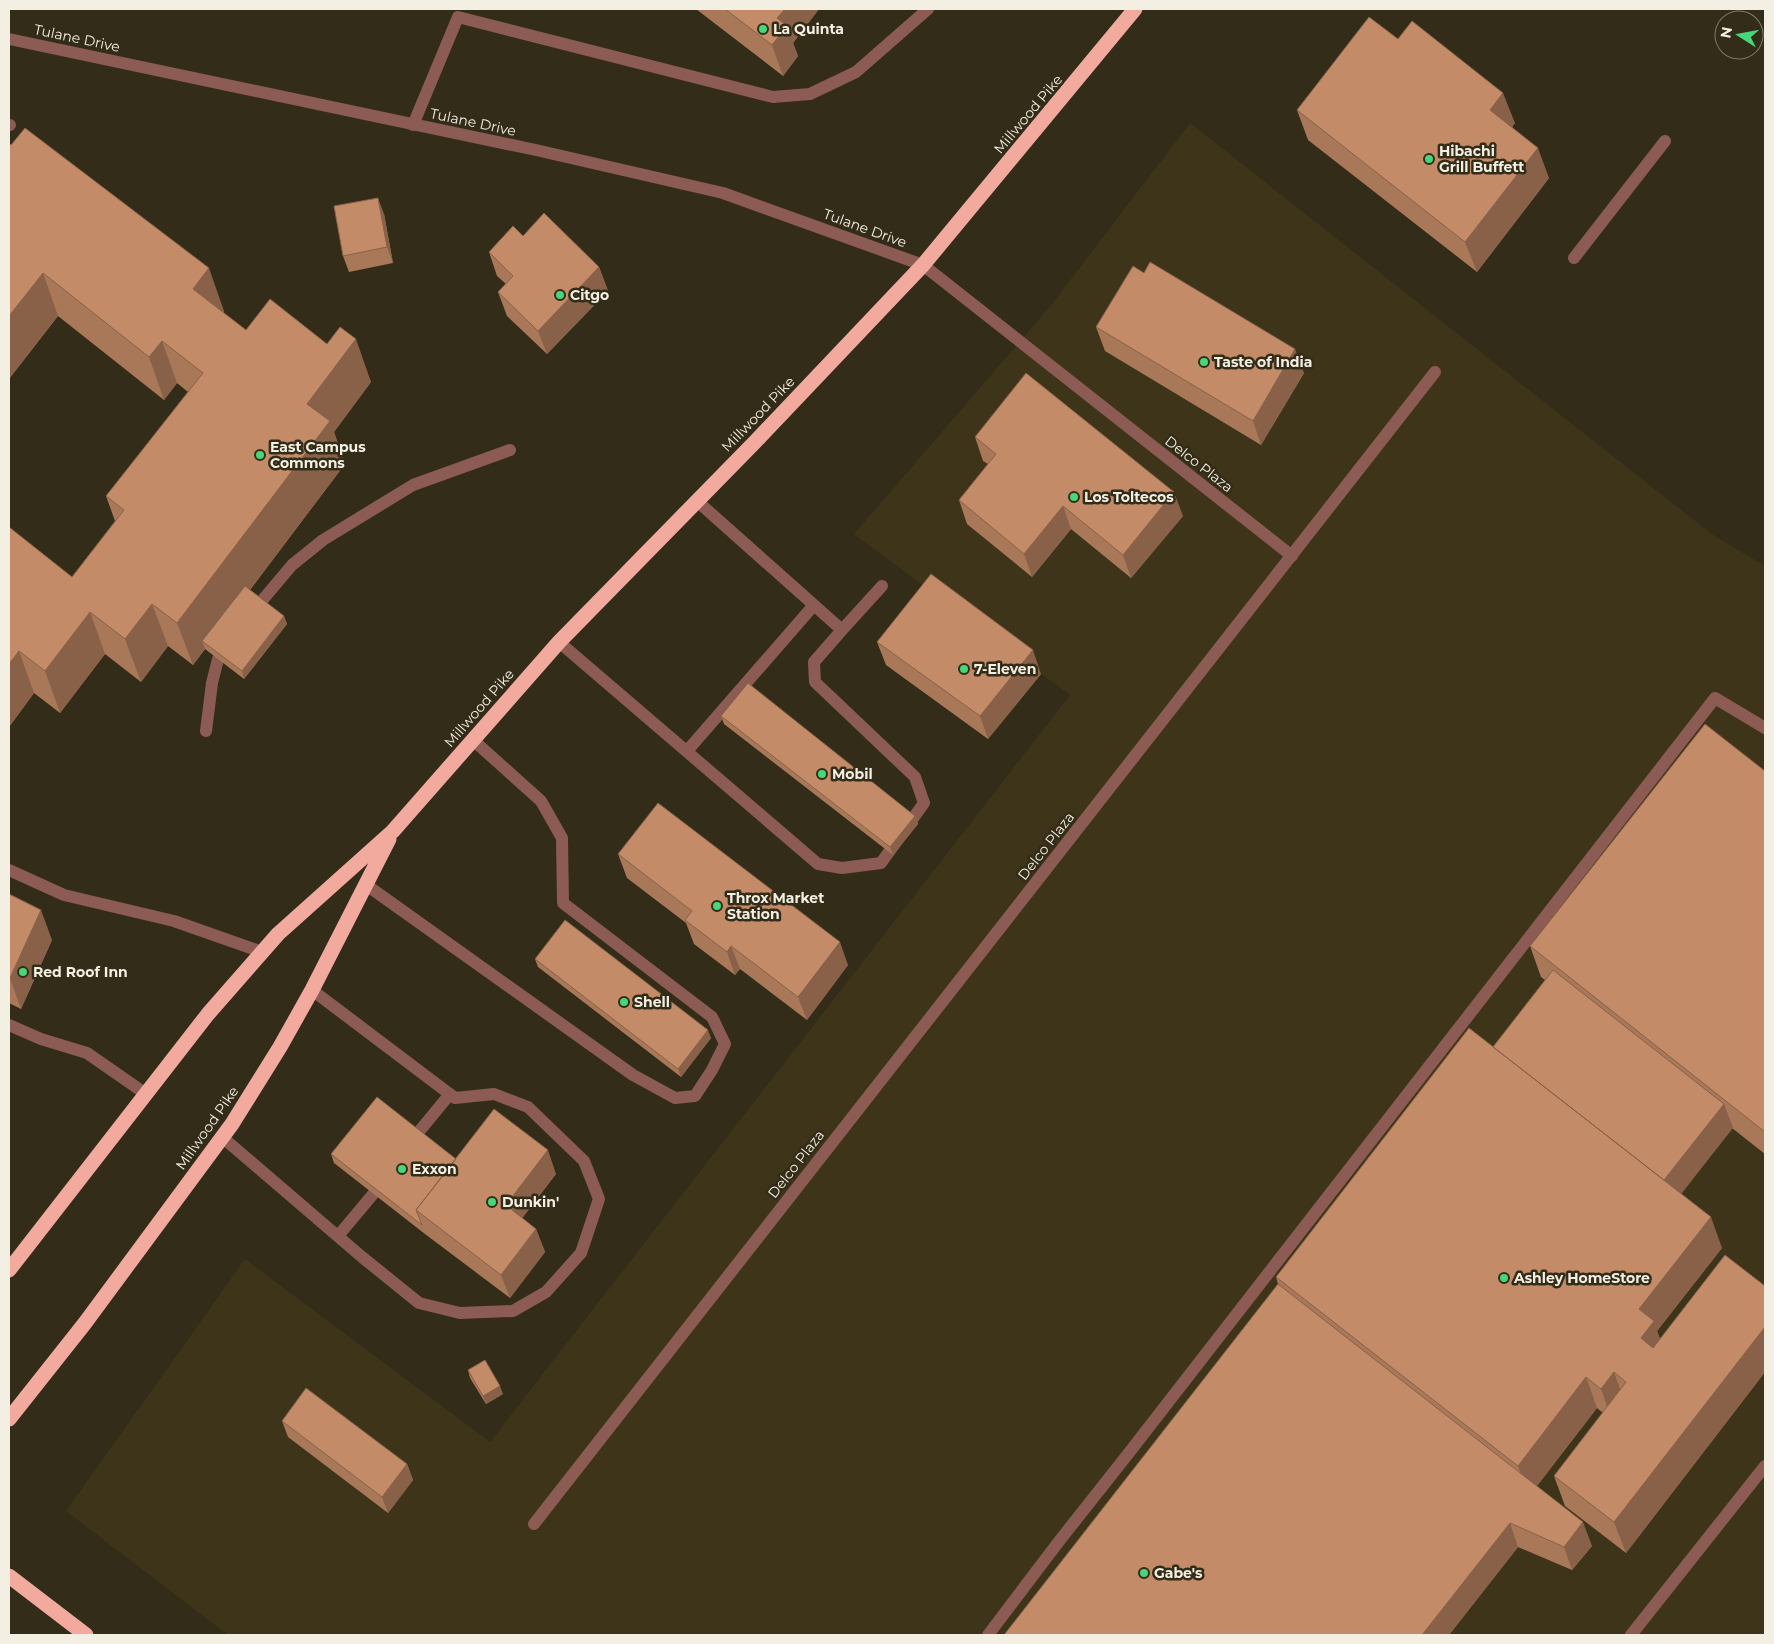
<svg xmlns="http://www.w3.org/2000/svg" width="1774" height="1644" viewBox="0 0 1774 1644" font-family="Montserrat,sans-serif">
<rect width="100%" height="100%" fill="#332c18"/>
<path fill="#3e3419" d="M1190 123 1713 535 1765 566V1635H228L66 1511 245 1259 490 1442 1070 695 854 534 1048 309Z"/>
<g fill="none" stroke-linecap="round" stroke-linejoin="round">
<path stroke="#8c5b53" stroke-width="12" d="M9 125H10
M413 125 458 17 773 97 810 94 856 72 928 9
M1574 258 1665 141
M923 265 1292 556
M260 603 292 565 323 540 413 485 510 450
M842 630 882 586
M559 642 818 864 842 868 881 863 924 803 915 777 815 682 814 662 842 630 697 501
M206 731 212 683 218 659
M687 751 814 605
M9 870 64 895 174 921 262 952
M365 884 633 1075 675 1098 695 1096 712 1070 725 1044 712 1017 563 903 562 838 541 801 473 740
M9 1025 41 1039 87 1053 146 1094
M417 1134 450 1094
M222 1137 362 1257 419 1303 460 1313 513 1311 546 1292 581 1253 599 1199 584 1161 528 1107 494 1094 455 1098 312 990
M338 1236 374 1193
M534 1524 1435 372
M988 1635 1060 1540 1128 1454 1715 698 1765 728
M1631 1635 1765 1466"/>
<path stroke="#8c5b53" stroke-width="12" d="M9 39 536 150 723 193 923 265"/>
<path stroke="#f1aa9d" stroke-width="15" d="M9 1270 208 1014 278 934 393 831 559 642 754 443 923 265 1135 9
M9 1419 85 1323 232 1124 280 1047 312 990 389 839
M9 1576 86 1635"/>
</g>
<path fill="#a87859" d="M696 9H819L793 43 798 56 783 76Z
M1398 39 1515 123 1512 127 1549 178 1477 272 1308 140 1297 110Z
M9 144 224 311 223 313 246 330 371 382 334 432 345 464 250 590 284 616 287 624 244 679 205 649 193 665 168 646 141 682 105 654 60 713 34 693 9 727V527L72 577 115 521 106 496 188 392 177 383 164 400 58 316 9 379Z
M384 214 393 263 349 272 343 256Z
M523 236 599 267 608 291 547 354 507 316 498 292 506 284 497 276 489 252Z
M1144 273 1304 373 1261 445 1105 351 1096 327Z
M975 437 1183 516 1131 578 1071 529 1032 577 967 524 959 500 988 464 983 461Z
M877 642 1041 674 988 739 886 665Z
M721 716 915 816 918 824 893 855 724 724Z
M1765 771V1154L1732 1128 1681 1194 1722 1248 1657 1331 1660 1339 1765 1286V1372L1626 1553 1565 1506 1554 1476 1603 1413 1597 1408 1537 1486 1592 1546 1572 1570 1518 1547 1449 1635H1004L1278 1284 1276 1277 1493 1047 1545 980 1541 977 1530 946Z
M618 854 848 965 807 1020 740 969 735 975 694 944 686 923 627 878Z
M9 891 10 895 52 940 21 1009 9 1003Z
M535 959 711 1038 681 1077 538 967Z
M331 1154 456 1159 556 1174 522 1218 536 1229 545 1252 510 1298 425 1234 334 1163Z
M468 1370 503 1394 486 1404 470 1378Z
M282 1421 407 1464 413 1480 388 1513 288 1437Z"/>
<path fill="#886148" d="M785 9H819L793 43 798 56 783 76 772 45 777 18Z
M1503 93 1515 123 1501 141 1490 110Z
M1538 148 1549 178 1477 272 1465 242Z
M378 198 384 214 393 263 387 247Z
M599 267 608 291 547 354 538 331Z
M209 268 224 311 208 332 193 289Z
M43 273 58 316 9 379V316Z
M356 339 371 382 334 432 345 464 208 645 202 641 205 649 193 665 177 623 307 404Z
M162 341 177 383 164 400 149 357Z
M1295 349 1304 373 1261 445 1253 421Z
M1174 492 1183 516 1131 578 1123 555Z
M1063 506 1071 529 1032 577 1024 554Z
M152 604 168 646 141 682 125 639Z
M90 612 105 654 60 713 45 671Z
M284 616 287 624 244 679 242 671Z
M1033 650 1041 674 988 739 980 716Z
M19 651 34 693 9 727V664Z
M915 816 918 824 893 855 890 847Z
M41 910 52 940 21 1009 10 978Z
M840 942 848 965 807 1020 798 997Z
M731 946 740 969 735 975 727 952Z
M708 1030 711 1038 681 1077 678 1069Z
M1724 1104 1733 1128 1670 1208 1661 1184Z
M548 1150 556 1174 514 1229 506 1205Z
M1711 1217 1722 1248 1657 1331 1665 1351 1652 1368 1641 1338 1639 1309Z
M536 1229 545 1252 510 1298 501 1275Z
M1765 1327V1372L1626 1553 1614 1522Z
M1614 1372 1625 1403 1612 1420 1601 1389Z
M1586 1377 1597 1408 1529 1496 1518 1466Z
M500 1386 503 1394 486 1404 483 1396Z
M407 1464 413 1480 388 1513 382 1497Z
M1583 1522 1592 1546 1572 1570 1564 1547Z
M1510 1523 1518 1547 1449 1635H1422Z"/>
<path fill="#c38b67" stroke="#886148" d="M725 9H785L777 18 787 26 772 45Z
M1369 17 1398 39 1412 21 1503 93 1490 110 1538 148 1465 242 1297 110Z
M25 128 209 268 193 289 246 330 270 299 327 344 340 327 356 339 307 404 330 421 177 623 152 604 125 639 90 612 45 671 19 651 9 664V527L72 577 124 510 106 496 203 373 162 341 149 357 43 273 9 316V144L11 145Z
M378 198 387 247 343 256 334 206Z
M544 213 599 267 538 331 498 292 513 276 489 252 513 226 523 236Z
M1150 262 1295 349 1253 421 1096 327 1133 266 1144 273Z
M1026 373 1174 492 1123 555 1063 506 1024 554 959 500 996 454 975 437Z
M931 574 1033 650 980 716 877 642Z
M245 586 284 616 242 671 202 641Z
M748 683 915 816 890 847 721 716Z
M1705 724 1765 771V1132L1530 946Z
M658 803 840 942 798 997 731 946 727 952 685 920 692 911 618 854Z
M9 894 41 910 10 978H9Z
M565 920 708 1030 678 1069 535 959Z
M1553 970 1724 1104 1664 1180 1493 1047Z
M1469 1028 1711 1217 1639 1309 1654 1321 1641 1338 1653 1348 1725 1255 1765 1286V1327L1614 1522 1554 1476 1626 1382 1614 1372 1601 1389 1586 1377 1518 1466 1276 1277Z
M377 1097 456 1159 416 1210 422 1225 331 1154Z
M494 1109 548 1150 506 1205 536 1229 501 1275 416 1210Z
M1278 1284 1583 1522 1564 1547 1510 1523 1422 1635H1004Z
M485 1360 500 1386 483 1396 468 1370Z
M306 1388 407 1464 382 1497 282 1421Z"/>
<g fill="#46d77a" stroke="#332c18" stroke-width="2">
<circle cx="763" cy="29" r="5"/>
<circle cx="1429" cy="159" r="5"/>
<circle cx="560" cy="295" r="5"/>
<circle cx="1204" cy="362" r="5"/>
<circle cx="260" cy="455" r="5"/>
<circle cx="1074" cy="497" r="5"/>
<circle cx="964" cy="669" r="5"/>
<circle cx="822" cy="774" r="5"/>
<circle cx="717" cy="906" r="5"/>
<circle cx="23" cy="972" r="5"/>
<circle cx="624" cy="1002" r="5"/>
<circle cx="402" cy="1169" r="5"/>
<circle cx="492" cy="1202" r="5"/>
<circle cx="1504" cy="1278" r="5"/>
<circle cx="1144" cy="1573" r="5"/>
</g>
<g text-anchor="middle" stroke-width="5" stroke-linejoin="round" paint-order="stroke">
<g font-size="14" font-weight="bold" fill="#f4efe3" stroke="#332c18" text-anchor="start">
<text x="773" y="34">La Quinta</text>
<text x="1439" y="156">Hibachi<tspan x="1439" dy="16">Grill Buffett</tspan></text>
<text x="570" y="300">Citgo</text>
<text x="1214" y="367">Taste of India</text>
<text x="270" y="452">East Campus<tspan x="270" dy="16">Commons</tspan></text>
<text x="1084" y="502">Los Toltecos</text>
<text x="974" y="674">7-Eleven</text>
<text x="832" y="779">Mobil</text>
<text x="727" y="903">Throx Market<tspan x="727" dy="16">Station</tspan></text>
<text x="33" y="977">Red Roof Inn</text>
<text x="634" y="1007">Shell</text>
<text x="412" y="1174">Exxon</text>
<text x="502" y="1207">Dunkin'</text>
<text x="1514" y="1283">Ashley HomeStore</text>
<text x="1154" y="1578">Gabe's</text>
</g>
<g font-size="14" fill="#f4efe3" stroke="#332c18">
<text transform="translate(77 38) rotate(12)" y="5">Tulane Drive</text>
<text transform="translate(1028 114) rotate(-50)" y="5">Millwood Pike</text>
<text transform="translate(473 122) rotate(12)" y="5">Tulane Drive</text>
<text transform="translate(865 228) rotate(20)" y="5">Tulane Drive</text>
<text transform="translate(758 414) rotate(-46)" y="5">Millwood Pike</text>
<text transform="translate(1199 464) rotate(38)" y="5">Delco Plaza</text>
<text transform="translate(479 708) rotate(-49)" y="5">Millwood Pike</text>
<text transform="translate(1046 846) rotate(-52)" y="5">Delco Plaza</text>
<text transform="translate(207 1128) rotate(-55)" y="5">Millwood Pike</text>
<text transform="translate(796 1164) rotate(-52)" y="5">Delco Plaza</text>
</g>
</g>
<rect width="1774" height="1644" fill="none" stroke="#f4efe3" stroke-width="20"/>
<g transform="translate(1739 35) rotate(281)"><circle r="24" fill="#332c18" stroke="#807a69"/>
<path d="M0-4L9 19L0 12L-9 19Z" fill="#46d77a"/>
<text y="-8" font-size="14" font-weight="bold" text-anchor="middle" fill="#f4efe3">N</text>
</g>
</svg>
